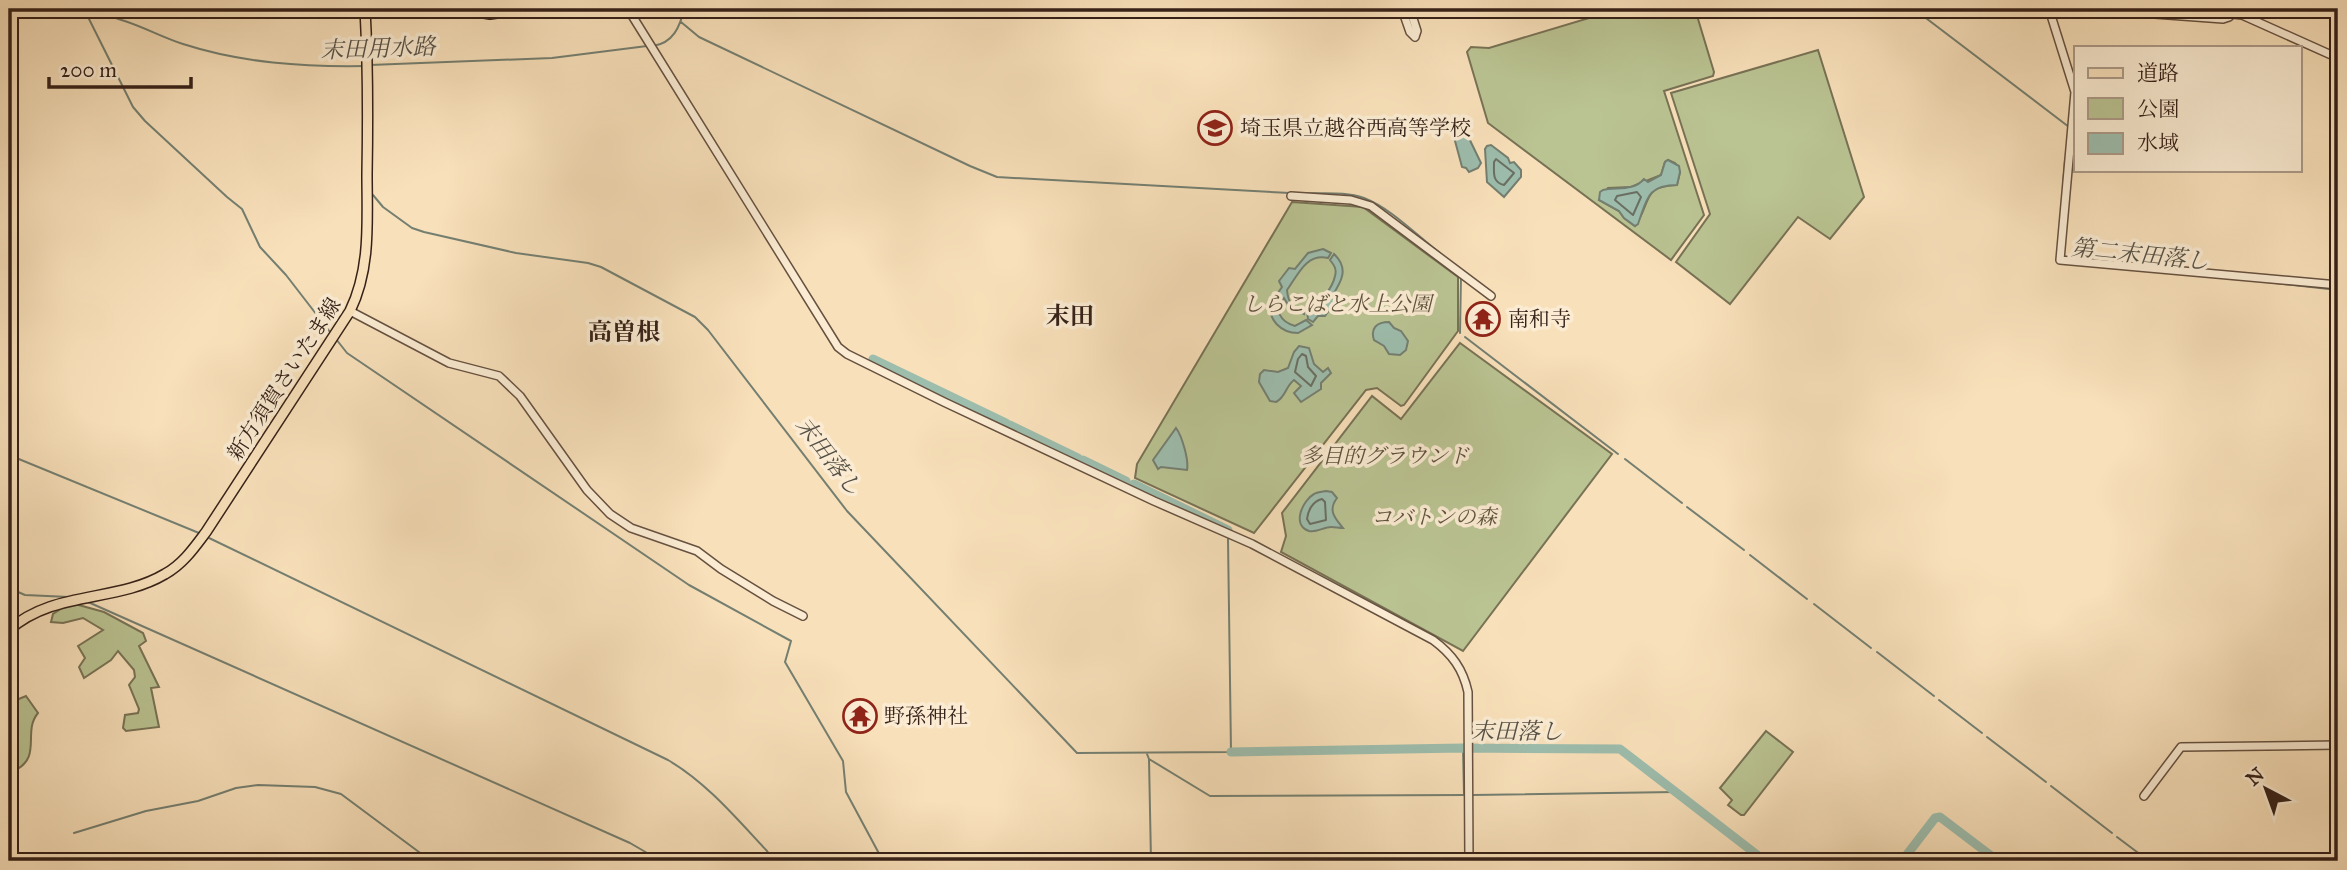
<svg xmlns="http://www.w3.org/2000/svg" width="2347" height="870" viewBox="0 0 2347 870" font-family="'IM FELL Great Primer','Noto Serif JP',serif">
<rect width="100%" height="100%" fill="#f8e0ba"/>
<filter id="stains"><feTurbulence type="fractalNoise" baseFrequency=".00286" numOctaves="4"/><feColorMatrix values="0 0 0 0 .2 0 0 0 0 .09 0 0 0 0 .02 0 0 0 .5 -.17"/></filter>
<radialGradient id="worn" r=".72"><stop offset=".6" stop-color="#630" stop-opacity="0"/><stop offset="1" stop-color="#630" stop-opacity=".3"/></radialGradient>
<path fill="#bac392" stroke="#787255" stroke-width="2" fill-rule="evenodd" d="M1619 9H1695L1714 72 1713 76 1664 91 1704 215 1671 260 1488 123 1467 52 1471 47 1489 48ZM1668 160 1675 163 1680 172 1677 185C1641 186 1652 202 1635 226L1624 218 1619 211 1599 200 1608 188 1631 187 1661 175 1665 162Z
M1818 50 1864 197 1830 239 1798 217 1730 304 1676 262 1710 214 1671 93Z
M1292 202 1363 207 1458 277V331L1404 405 1401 406 1377 388 1366 390 1254 533 1135 478 1137 464Z
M1460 343 1612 454 1463 651 1281 552 1286 536 1282 513 1372 396 1401 419Z
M75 604 104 612 143 633 146 641 139 646 159 687 151 688 159 727 126 731 123 728 125 715 138 713 139 709 129 685 135 677 134 670 118 651 111 660 84 678 79 667 85 658 78 646 103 630 83 618 63 623 51 622 53 614 67 605Z
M26 696 38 713C22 732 43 757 14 771L9 768C9 746 11 725 9 703Z
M1766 731 1793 752 1744 815H1741L1728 805 1732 800 1720 788Z"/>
<path fill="#9dbdad" stroke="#747f71" stroke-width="2" d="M1457 117 1464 120 1467 127 1466 132 1481 163 1478 168 1469 172 1466 168 1462 167 1451 126Z
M1491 145 1508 158 1510 163 1514 162 1521 170V177L1504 197 1487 182 1485 149 1487 146Z
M1668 160 1679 166 1680 172 1677 185C1647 185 1647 199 1638 224L1635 226 1624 218 1619 211 1599 200 1600 192 1603 190C1617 187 1634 191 1644 179L1648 182 1661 175 1665 162Z
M1323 249 1331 253 1328 258C1306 253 1298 275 1287 290 1288 302 1292 310 1304 311V314L1290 308 1284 298C1272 309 1281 322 1295 326L1306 320 1312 325 1298 333C1282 333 1266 320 1272 302 1274 297 1279 292 1282 287L1279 281 1289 268 1295 269 1308 253Z
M1334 254C1349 268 1342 281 1332 296L1335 302 1325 316H1318L1313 322 1308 319 1307 311C1317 309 1333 287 1335 276 1337 269 1334 265 1330 260Z
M1389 322 1394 328 1401 331 1408 341 1406 350 1400 355 1389 354 1384 346 1374 340C1370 328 1377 322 1389 322Z
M1299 346 1309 348 1314 364 1323 372 1328 368 1331 373 1321 383V389L1301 402 1294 393 1301 386 1294 380C1285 387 1286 397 1276 402L1270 401 1259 382 1260 374 1264 370 1278 372 1288 368 1294 352Z
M1176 428C1182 436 1189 460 1187 470L1161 467 1158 469 1153 460Z
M1326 491 1332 492 1337 498C1327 511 1336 519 1343 528 1339 528 1335 527 1331 527 1324 527 1316 533 1309 531 1291 525 1303 500 1314 494 1317 492 1322 492 1326 491Z"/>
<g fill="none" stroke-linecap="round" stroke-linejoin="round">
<path stroke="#6a6f62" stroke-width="2" d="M1496 159 1514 173 1504 185C1492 182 1494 173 1494 162Z
M1637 192 1641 197 1633 215 1615 200 1617 196Z
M1302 354 1306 356 1308 367 1316 376 1311 386 1295 372 1298 359Z
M1322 499 1325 502 1326 520 1310 524 1307 519C1308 510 1313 501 1322 499Z"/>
<path stroke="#747f71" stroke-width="2" d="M60 9C73 19 91 13 107 16 133 21 158 36 183 44 242 63 303 67 365 66
M1914 9 2069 127
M9 15 64 13
M87 15 133 107 145 121 227 197 242 209 260 247 286 275 330 332
M681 22 699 37 970 166 997 177 1290 193
M653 46C673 43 680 27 684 9
M370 65 552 58 647 46
M2063 186 2065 160
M1303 193C1323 194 1345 191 1364 198 1392 209 1416 235 1440 253
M373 195 383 207 412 228 424 232 516 253 588 263 601 267 695 317 708 330 847 511 1077 753 1231 752 1228 539
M2249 280 2338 290
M1460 333 1461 276
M1465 337 1618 454
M336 339 347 353 689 585 791 641 785 662 843 761 846 792 883 861
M9 455 199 533
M1625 459 1682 503
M1687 507 1744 550
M207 537 668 760C707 783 736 818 767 851L774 861
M1750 555 1807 599
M9 588 25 595 69 597
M88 602 630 843 661 861
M1814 604 1871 648
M1877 652 1934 696
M1939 700 1982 733
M1987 737 2046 782
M1463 748 1464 794
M1147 754 1149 759 1151 861
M1149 759 1210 796 1467 795
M2051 786 2112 833
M1473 795 1675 792
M74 833 146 811 198 801 236 788 258 785 315 787 341 794 431 861
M2117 837 2149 861"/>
<path stroke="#9dbdad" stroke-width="9" d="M873 359 1006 423
M1010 425 1078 458
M1083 460 1126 481
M1134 484 1228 530
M1231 752 1463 748 1620 749 1765 861
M1902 861 1935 818 1940 817 1998 861"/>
<g stroke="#665140" stroke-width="10">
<path id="minor" d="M628 9 838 347 847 354 944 402 1154 501 1252 544 1433 640C1452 654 1463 669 1468 692L1469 861
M1402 9 1410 32 1415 37
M1410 9 1417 31 1415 37
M2049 9 2075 92 2060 260 2338 285
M2086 9 2223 19 2229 17 2236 10
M2233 14 2242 15 2338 58
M1291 196 1351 200 1371 206 1491 296
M350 311 449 363 499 376 520 396 587 490 610 514 631 528 697 551 721 569 773 601 803 616
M2144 796 2181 747 2338 745"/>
</g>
<g stroke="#362118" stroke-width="12">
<path id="major" d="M460 9 490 14 527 9
M9 630C54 590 116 603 165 574 183 564 194 548 206 532L350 311C371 268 367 221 367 174 368 119 368 64 365 9"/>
</g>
<use href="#minor" stroke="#faebd2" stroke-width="7"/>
<use href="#major" stroke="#f8e0ba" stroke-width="9"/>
</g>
<defs>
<g id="school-ring" transform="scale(1.75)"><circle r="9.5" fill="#faebd2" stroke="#8f2418" stroke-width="1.5"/><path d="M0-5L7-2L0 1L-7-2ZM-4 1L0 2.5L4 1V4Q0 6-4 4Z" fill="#8f2418"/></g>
<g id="temple-ring" transform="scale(1.75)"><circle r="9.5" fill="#faebd2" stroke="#8f2418" stroke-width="1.5"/><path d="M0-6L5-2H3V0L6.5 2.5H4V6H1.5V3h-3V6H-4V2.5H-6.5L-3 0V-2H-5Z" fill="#8f2418"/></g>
</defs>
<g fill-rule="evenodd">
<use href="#school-ring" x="1215" y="128"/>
<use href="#temple-ring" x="1483" y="319"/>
<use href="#temple-ring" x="860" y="716"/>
</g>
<g text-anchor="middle" stroke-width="7" stroke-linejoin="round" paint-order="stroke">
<g font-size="21" fill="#362118" stroke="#faebd2" text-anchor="start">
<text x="1240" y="135">埼玉県立越谷西高等学校</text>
<text x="1508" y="326">南和寺</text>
<text x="884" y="723">野孫神社</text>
</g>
<g font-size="21" font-style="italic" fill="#5e523d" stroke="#faebd2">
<text x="1337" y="311">しらこばと水上公園</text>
<text x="1385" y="463">多目的グラウンド</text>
<text x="1434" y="524">コバトンの森</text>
</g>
<g font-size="21" fill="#362118" stroke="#faebd2">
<text transform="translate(284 379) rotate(-57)" y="7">新方須賀さいたま線</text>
</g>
<g font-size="23" font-style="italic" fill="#555045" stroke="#faebd2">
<text transform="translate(378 48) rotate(-2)" y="8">末田用水路</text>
<text transform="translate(2140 254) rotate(6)" y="8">第二末田落し</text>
<text transform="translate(829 456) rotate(52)" y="8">末田落し</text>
<text x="1517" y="739">末田落し</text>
</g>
<g font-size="24" font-weight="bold" fill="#362118" stroke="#faebd2">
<text x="1070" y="324">末田</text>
<text x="624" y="340">高曽根</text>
</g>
</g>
<rect width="2347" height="870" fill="none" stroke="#f8e0ba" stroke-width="35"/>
<rect x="10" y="10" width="2326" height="849" fill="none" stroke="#362118" stroke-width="3.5"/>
<rect x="18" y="18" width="2312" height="835" fill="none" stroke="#362118" stroke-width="2"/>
<rect x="2074" y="46" width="228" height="126" fill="#faebd2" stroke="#ac9a88" stroke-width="2"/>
<rect x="2088" y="68" width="35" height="10" fill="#f8e0ba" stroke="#ac9a88" stroke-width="2"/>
<text x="2137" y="80" font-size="21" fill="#362118">道路</text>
<rect x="2088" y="98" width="35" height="21" fill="#bac392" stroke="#ac9a88" stroke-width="2"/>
<text x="2137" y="116" font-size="21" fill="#362118">公園</text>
<rect x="2088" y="133" width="35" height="21" fill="#9dbdad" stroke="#ac9a88" stroke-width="2"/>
<text x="2137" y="150" font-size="21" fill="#362118">水域</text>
<g transform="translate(2266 789) rotate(319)" stroke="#faebd2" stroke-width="5" paint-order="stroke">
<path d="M0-5L12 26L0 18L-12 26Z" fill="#362118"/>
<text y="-10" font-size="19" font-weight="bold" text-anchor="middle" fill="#362118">N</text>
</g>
<path d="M49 77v10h142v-10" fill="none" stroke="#362118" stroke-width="3.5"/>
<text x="60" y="77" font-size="21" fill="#362118" stroke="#faebd2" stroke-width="5" paint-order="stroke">200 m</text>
<rect width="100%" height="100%" filter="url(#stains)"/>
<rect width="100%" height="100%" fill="url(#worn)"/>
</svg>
